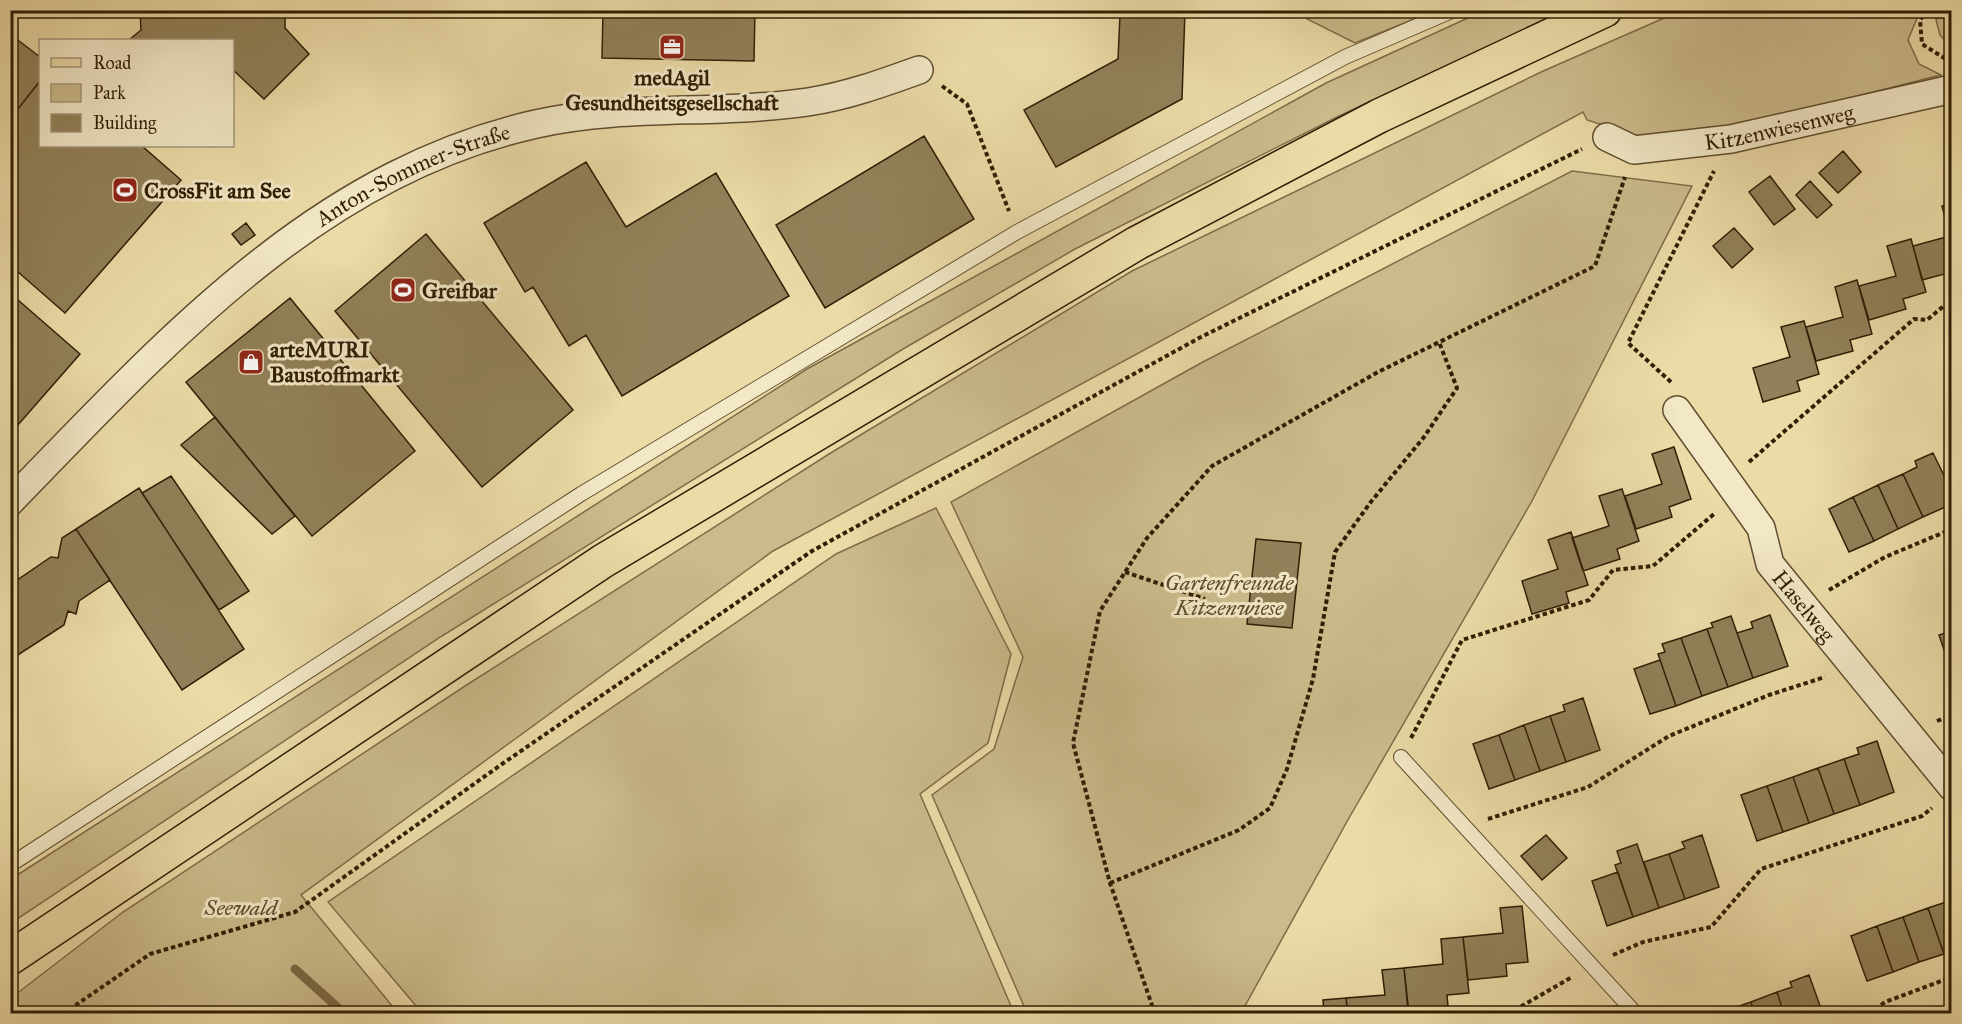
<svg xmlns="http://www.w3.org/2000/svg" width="1962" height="1024" viewBox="0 0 1962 1024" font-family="'IM FELL Great Primer',serif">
<rect width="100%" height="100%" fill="#ebdba7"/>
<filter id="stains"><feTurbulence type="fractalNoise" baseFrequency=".00333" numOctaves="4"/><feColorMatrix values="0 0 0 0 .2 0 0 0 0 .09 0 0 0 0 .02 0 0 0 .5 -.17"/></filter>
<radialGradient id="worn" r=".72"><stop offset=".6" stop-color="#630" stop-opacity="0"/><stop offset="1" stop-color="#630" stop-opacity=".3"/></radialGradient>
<path fill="#cbbb8b" stroke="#7e6c48" stroke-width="1.5" d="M1302 11H1434L1355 43 1307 19Z
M1483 11H1565L1337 117 1075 249 903 349 442 636 11 923V879L807 369 1326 83Z
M1680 11H1920L1908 40 1919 64 1941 75 1694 137 1637 136 1587 120 1583 112 773 551 301 895 398 1013 11 1014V998L123 912 465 686 829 454 1132 271 1541 72Z
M1944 11H1951V47L1940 35 1936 20Z
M1572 171 1692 186 1532 501 1349 818 1241 1013H1027L932 795 994 749 1023 657 951 502 1201 363Z
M936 508 1011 654 988 743 920 794 1014 1013H422L328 902 836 554Z"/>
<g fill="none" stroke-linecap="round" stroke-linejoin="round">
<path stroke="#7a6945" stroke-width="9" d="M295 969 345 1014"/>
</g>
<path fill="#918059" stroke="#301e05" stroke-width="1.5" d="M140 10H285V28L309 54 264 99 232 69V40H129L141 30Z
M441 10H532L531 13Z
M603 10H755L754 61 602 58Z
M1113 10H1185L1182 99 1056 167 1024 110 1118 59 1120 15H1113Z
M10 34 40 57V81L10 119Z
M40 81V146H142L181 180 65 313 10 265V119Z
M924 136 974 219 825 308 776 225Z
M1843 151 1861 172 1838 193 1819 173Z
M586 162 626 227 716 173 789 296 622 396 586 335 569 346 533 287 525 292 484 223Z
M1770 176 1795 209 1774 225 1749 192Z
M1810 181 1832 205 1817 218 1796 195Z
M1952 203V272L1922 280 1913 246 1950 236 1942 206Z
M246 223 255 235 241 245 232 234Z
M1734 228 1753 249 1732 268 1713 246Z
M426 234 573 410 482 487 335 311Z
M1911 239 1926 292 1903 299 1906 309 1869 320 1859 286 1896 276 1887 246Z
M1857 280 1872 334 1850 340 1853 351 1816 361 1806 327 1843 317 1835 287Z
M10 293 80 354 10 434Z
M290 298 415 451 312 536 186 382Z
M1804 321 1819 374 1797 381 1800 391 1763 402 1753 368 1790 357 1781 327Z
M215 417 295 516 272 534 181 445Z
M1674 447 1691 499 1669 507 1672 517 1636 529 1625 496 1662 484 1652 454Z
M1933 453 1952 492V504L1923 517 1903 474 1917 467 1915 461Z
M1903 474 1923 517 1898 529 1878 485Z
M171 476 249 591 219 610 142 493Z
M1878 485 1898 529 1874 541 1853 497Z
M139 488 244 649 182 690 76 529Z
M1622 489 1639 541 1617 549 1620 559 1583 571 1572 538 1609 526 1599 496Z
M1853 497 1874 541 1849 552 1829 509Z
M76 529 110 580 79 601 76 614 68 611 64 625 10 660V585L51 557 58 558 62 538Z
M1571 532 1588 585 1566 592 1569 603 1532 614 1522 581 1558 569 1548 540Z
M1256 539 1301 543 1292 628 1247 624Z
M1770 615 1788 666 1753 678 1737 633 1753 628 1751 622Z
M1731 616 1753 678 1728 687 1707 629 1713 627 1711 623Z
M1707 629 1728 687 1702 696 1681 638Z
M1952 631V673L1939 635Z
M1681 638 1702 696 1676 706 1658 654 1665 652 1662 644Z
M1660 660 1676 706 1650 714 1634 669Z
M1583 698 1600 750 1566 762 1550 716 1565 711 1563 705Z
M1550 716 1566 762 1540 771 1524 725Z
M1524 725 1540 771 1515 780 1499 735Z
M1499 735 1515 780 1489 789 1473 744Z
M1877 741 1894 792 1860 805 1844 759 1859 754 1857 748Z
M1844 759 1860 805 1834 814 1818 768Z
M1818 768 1834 814 1809 823 1793 777Z
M1793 777 1809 823 1783 832 1767 786Z
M1767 786 1783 832 1757 841 1741 795Z
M1546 835 1567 858 1542 880 1521 856Z
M1702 835 1719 887 1685 899 1669 854 1685 848 1682 842Z
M1637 844 1659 908 1633 917 1615 865 1621 863 1617 851Z
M1669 854 1685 899 1659 908 1644 862Z
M1618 872 1633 917 1607 926 1592 881Z
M1952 900V951L1944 954 1928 908Z
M1522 906 1528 962 1506 964 1507 976 1468 980 1463 937 1503 933 1500 908Z
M1928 908 1944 954 1919 962 1903 917Z
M1903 917 1919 962 1893 972 1877 926Z
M1877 926 1893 972 1867 981 1851 936Z
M1463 937 1469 993 1447 995 1448 1006 1408 1010 1404 968 1443 964 1441 939Z
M1404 968 1409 1014H1348L1346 998 1385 995 1382 970Z
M1809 975 1823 1014H1784L1777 992 1792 987 1790 982Z
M1777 992 1784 1014H1755L1751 1002Z
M1346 998 1348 1014H1324L1323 1000Z
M1751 1002 1755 1014H1726L1725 1011Z"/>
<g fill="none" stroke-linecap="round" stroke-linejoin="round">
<g stroke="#5f4d2e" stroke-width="16">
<path id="lane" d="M1401 757 1636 1014
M10 865 581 494 1017 232 1345 57 1454 10"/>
</g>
<g stroke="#5f4d2e" stroke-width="30">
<g id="street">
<path id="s1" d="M1607 137 1634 150 1731 139 1952 89"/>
<path id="s2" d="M1677 410 1761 528 1770 564 1952 787"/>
<path id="s3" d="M10 502C162 346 314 174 536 124 625 104 718 115 808 102 847 96 883 83 919 70"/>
</g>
</g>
<g stroke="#301e05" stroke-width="36">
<path id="primary" d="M10 958 603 561 1137 243 1379 116 1605 10"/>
</g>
<path stroke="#301e05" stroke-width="4" stroke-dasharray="4.5 3" stroke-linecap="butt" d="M1928 10 1920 20 1922 44 1949 61
M942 86 967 104 1009 211
M1671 382 1628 343 1714 171
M1749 462 1914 319 1927 320 1952 299
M1125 572 1205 599
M1829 590 1885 557 1952 529
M1937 721 1952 715
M1411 738 1462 640 1589 600 1613 570 1653 566 1714 514
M1488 819 1588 787 1669 736 1769 695 1825 677
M1110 883 1239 830 1270 808 1287 769 1313 679 1335 552 1370 503 1424 437 1457 388 1439 342
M1613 955 1643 942 1711 927 1761 869 1922 816 1932 808
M63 1014 150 954 295 912 502 764 812 551 1201 337 1582 149
M1155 1014 1110 883 1073 743 1100 611 1147 538 1212 466 1378 372 1595 266 1625 177
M1508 1014 1572 977
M1869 1014 1885 1002 1952 977"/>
<use href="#lane" stroke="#f2e8c6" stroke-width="14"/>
<use href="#street" stroke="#f2e8c6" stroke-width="27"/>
<use href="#primary" stroke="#ebdba7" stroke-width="33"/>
</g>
<defs>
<g id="office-square" transform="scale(1.35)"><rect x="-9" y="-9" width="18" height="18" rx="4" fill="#8f2418" stroke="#f2e8c6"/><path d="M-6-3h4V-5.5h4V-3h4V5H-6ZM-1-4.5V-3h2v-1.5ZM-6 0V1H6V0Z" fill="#fff"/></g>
<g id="stadium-square" transform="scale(1.35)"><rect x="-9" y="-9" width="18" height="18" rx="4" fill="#8f2418" stroke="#f2e8c6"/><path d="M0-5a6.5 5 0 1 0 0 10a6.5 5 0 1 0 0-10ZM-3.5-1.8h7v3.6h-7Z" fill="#fff"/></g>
<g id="shop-square" transform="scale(1.35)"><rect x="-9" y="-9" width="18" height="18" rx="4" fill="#8f2418" stroke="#f2e8c6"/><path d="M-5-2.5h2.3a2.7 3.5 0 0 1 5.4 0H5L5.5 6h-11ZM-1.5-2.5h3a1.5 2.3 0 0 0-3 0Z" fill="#fff"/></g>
</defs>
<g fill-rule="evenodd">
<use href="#office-square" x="672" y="47"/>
<use href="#stadium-square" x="125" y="190"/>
<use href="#stadium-square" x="403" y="290"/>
<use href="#shop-square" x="251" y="362"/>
</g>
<g text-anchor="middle" stroke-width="6" stroke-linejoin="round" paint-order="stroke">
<g font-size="22" font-weight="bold" fill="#301e05" stroke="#f2e8c6" text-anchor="start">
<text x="672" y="85" text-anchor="middle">medAgil<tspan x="672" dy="25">Gesundheitsgesellschaft</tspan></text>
<text x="144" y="198">CrossFit am See</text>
<text x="422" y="298">Greifbar</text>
<text x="270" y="357">arteMURI<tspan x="270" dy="25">Baustoffmarkt</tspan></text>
</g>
<g font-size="22" fill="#301e05" stroke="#f2e8c6">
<text dy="8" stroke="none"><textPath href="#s1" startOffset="177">Kitzenwiesenweg</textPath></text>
<text dy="8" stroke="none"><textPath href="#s3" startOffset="524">Anton-Sommer-Straße</textPath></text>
<text dy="8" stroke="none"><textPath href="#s2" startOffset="236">Haselweg</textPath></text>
</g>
<g font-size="22" font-style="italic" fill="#5e4d2d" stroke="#f2e8c6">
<text x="1229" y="590">Gartenfreunde<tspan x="1229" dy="25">Kitzenwiese</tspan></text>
<text x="241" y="915">Seewald</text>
</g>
</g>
<rect width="1962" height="1024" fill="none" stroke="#ebdba7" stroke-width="36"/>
<rect x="12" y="12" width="1938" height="1000" fill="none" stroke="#301e05" stroke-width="3"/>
<rect x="18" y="18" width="1926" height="988" fill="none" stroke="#301e05" stroke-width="1.5"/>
<rect x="39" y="39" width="195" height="108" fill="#f2e8c6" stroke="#a49779" stroke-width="1.5"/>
<rect x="51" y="58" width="30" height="9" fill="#ebdba7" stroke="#a49779" stroke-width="1.5"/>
<text x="93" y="69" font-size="18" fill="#301e05">Road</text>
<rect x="51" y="84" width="30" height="18" fill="#cbbb8b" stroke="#a49779" stroke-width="1.5"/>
<text x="93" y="99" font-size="18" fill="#301e05">Park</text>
<rect x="51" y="114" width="30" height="18" fill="#918059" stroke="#a49779" stroke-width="1.5"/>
<text x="93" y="129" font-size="18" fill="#301e05">Building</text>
<rect width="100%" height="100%" filter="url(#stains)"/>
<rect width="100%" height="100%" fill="url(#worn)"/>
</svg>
